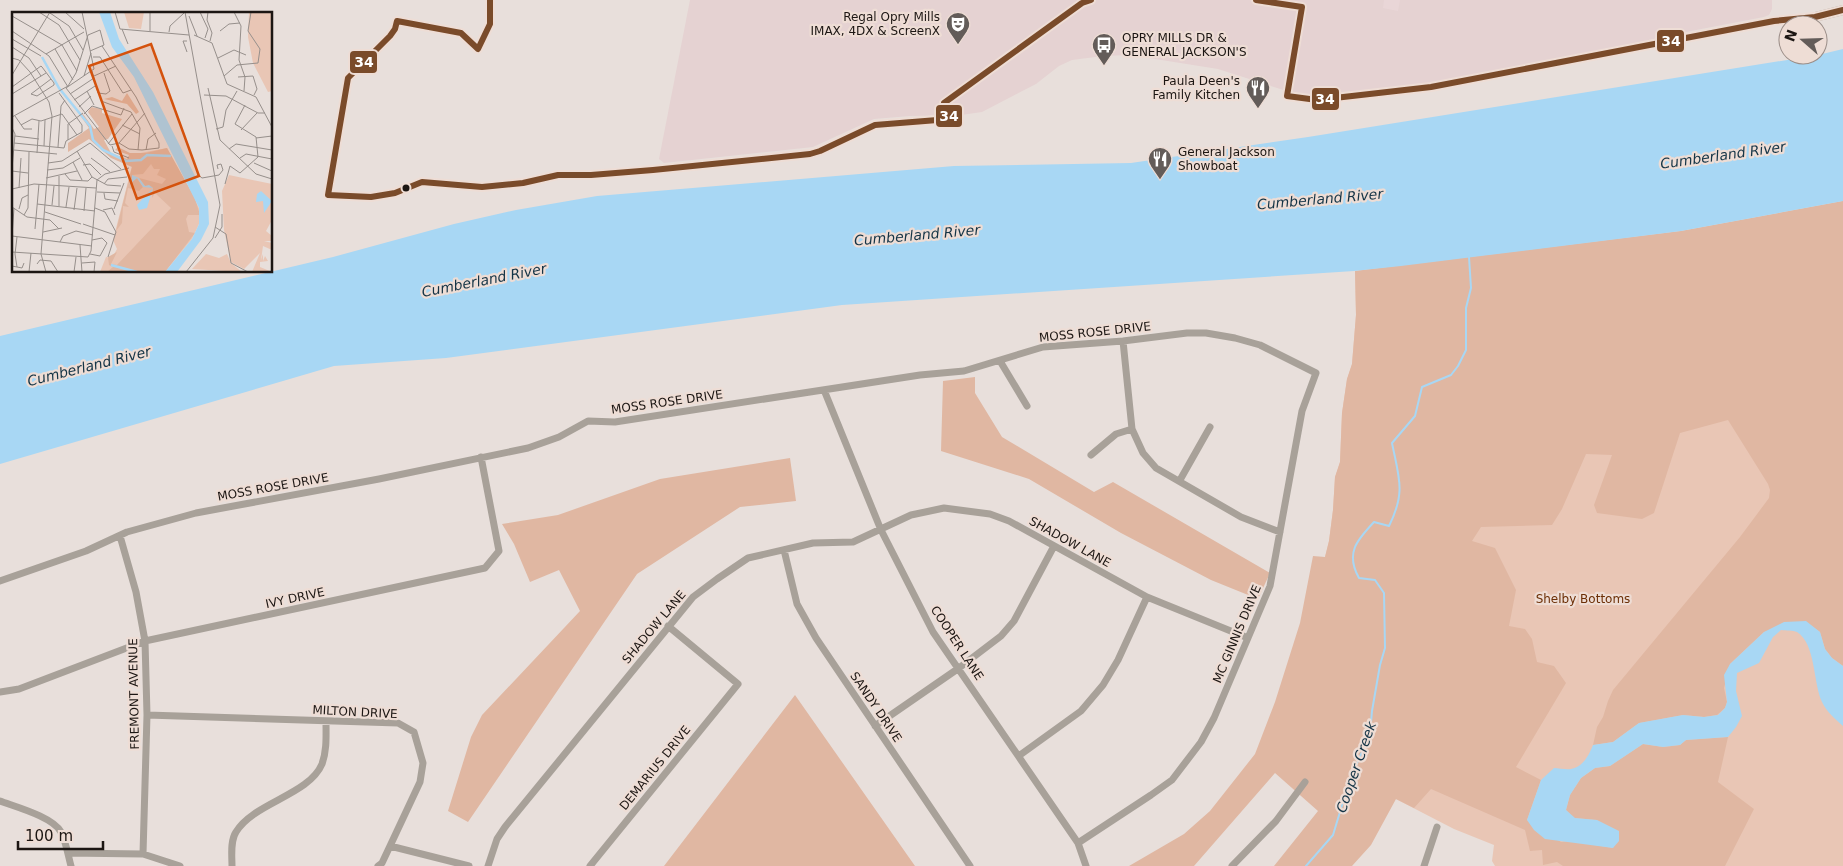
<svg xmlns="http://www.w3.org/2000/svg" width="1843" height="866" viewBox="0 0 1843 866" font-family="'DejaVu Sans',sans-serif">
<rect width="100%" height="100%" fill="#e8dfdb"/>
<path fill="#e5d2d2" d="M690 0H1772V9L1769 15 1764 17 1691 31 1522 67 1425 84 1329 97 1296 94 1218 69 1130 55 1103 56 1072 60 1059 66 1036 84 982 112 961 115 910 116 874 119 813 147 664 163 659 159Z"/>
<path fill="#e9d6d7" d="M1384 0H1400L1398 11 1383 8Z"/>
<path fill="#e9c6b5" d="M1843 201V866H1495L1492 861 1494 845 1454 829 1392 797 1325 557 1329 541 1333 510 1335 477 1340 462 1342 413 1347 379 1352 364 1356 315 1355 271 1681 231Z"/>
<path fill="#e0b7a2" d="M1843 201V666L1832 658 1825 649 1820 632 1806 622 1764 632 1730 664 1724 688 1727 702 1725 708 1717 715 1704 717 1683 715 1639 723 1613 742 1593 745 1597 727 1603 717 1608 701 1613 690 1740 537 1769 498 1770 490 1768 484 1728 420 1680 433 1654 513 1642 519 1597 513 1594 505 1612 455 1586 454 1562 509 1552 525 1481 527 1472 541 1495 548 1516 590 1509 626 1525 629 1532 639 1537 662 1554 666 1566 683 1516 767 1541 780 1527 820 1561 842 1571 841 1613 848 1597 820 1574 818 1566 810 1570 795 1581 778 1595 768 1610 766 1643 744 1663 747 1680 745 1686 740 1728 737 1718 782 1754 809 1725 866H1563L1557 862 1543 865 1542 850 1530 851 1525 830 1431 789 1414 808 1396 799 1371 845 1352 866H1274L1318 811 1275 773 1194 866H1129L1184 834 1210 811 1255 754 1275 702 1300 623 1313 556 1325 557 1329 541 1333 510 1335 477 1340 462 1342 413 1347 379 1352 364 1356 315 1355 271 1681 231Z
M975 377V393L1002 437 1094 492 1113 482 1270 573 1258 599 1211 580 1121 533 1029 479 941 451 943 381Z
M790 458 796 501 740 507 637 574 468 822 448 811 471 737 482 715 580 611 559 570 530 582 514 544 502 524 558 515 660 479Z
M795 695 915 866H664Z"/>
<path fill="#a8d7f4" d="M1843 49V201L1681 231 1401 266 1354 271 842 305 446 358 334 366 0 464V336L333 257 454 224 516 210 597 196 954 166 1131 163 1308 137 1818 55Z
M1806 621 1820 632 1825 649 1832 658 1843 666V726C1835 719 1826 711 1822 702 1813 683 1816 644 1797 632 1793 630 1786 631 1781 630L1773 637 1759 663 1737 673 1736 691 1742 716 1736 727 1728 737 1686 740 1680 745 1663 747 1643 744 1610 766 1595 768 1581 778 1570 795 1566 810 1575 818 1597 820 1619 831V841L1613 848 1545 839 1534 830 1527 820 1541 780 1554 768C1559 768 1566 770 1571 769 1583 767 1589 755 1593 745L1613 742 1639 723 1683 715 1704 717 1718 715 1725 708 1727 702 1724 675 1730 664 1764 632 1784 622Z"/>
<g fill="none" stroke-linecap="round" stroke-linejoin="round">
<path stroke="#a8d7f4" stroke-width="2" d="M1306 866 1333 835 1350 779 1370 734 1372 711 1380 665 1385 648 1384 593 1375 580 1359 578C1345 553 1357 540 1374 522L1389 526C1406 492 1399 478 1392 443L1415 416 1422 387 1451 375 1458 366 1466 350V308L1471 288 1469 257"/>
<path stroke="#a8a199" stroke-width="7" d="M1123 341 1132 429 1143 453 1156 468 1241 517 1280 532
M1000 361 1027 406
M824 390 881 530 933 632 1078 843 1086 866
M1091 455 1116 434 1132 429
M1180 480 1210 427
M120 536 136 592 145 641 147 715 143 854
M784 550 797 604 816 638 970 866
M0 581 86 551 127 532 196 513 379 479 528 448 559 437 588 421 615 422 920 375 964 371 1043 347 1123 341 1187 333H1206L1235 338 1260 345 1316 373 1302 411 1270 586 1214 718 1201 742 1172 780 1151 795 1078 843
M0 692 19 689 145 641 485 568 499 551 481 457
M147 715 398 723 414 732 423 763 420 782 390 846 382 863 378 866
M875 726 959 668 1001 636 1014 621 1054 546
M1020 755 1081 711 1103 685 1118 660 1147 597
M0 801C16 807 53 817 61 832 66 842 68 855 71 866
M390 846 469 866
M68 853 143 854 180 866
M232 866C232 856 230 841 236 832 253 803 309 795 322 764 327 750 326 736 326 722
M488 866 497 839 505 827 693 597 717 579 748 558 813 543 853 542 911 515 944 508 990 514 1009 521 1147 597 1248 638
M590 866 738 684 668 626
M1232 866 1276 821 1305 782
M1424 866 1437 827"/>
<path stroke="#b0a8a0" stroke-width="10" d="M1815 17 1843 10"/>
<g stroke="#eeddd5" stroke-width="10">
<path id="bus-1" d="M490 0V24L478 49 461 33 397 21 395 29 390 36 348 78 328 195 371 197 395 193 422 182 482 187 523 183 558 175H591L653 170 810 154 820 151 875 125 950 119 944 103 1082 3 1091 0
M1256 0 1302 7 1287 96 1317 100 1431 87 1774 21 1815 17 1843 10"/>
</g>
<use href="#bus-1" stroke="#7a4b2a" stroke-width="6"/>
</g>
<defs>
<g id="theatre-pin" transform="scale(1.25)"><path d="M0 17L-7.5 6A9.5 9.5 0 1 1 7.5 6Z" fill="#635c59" stroke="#eeddd5"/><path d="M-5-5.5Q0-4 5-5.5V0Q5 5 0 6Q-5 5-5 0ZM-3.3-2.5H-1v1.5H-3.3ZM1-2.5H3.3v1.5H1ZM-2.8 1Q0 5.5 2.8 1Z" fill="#fff"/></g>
<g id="bus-pin" transform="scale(1.25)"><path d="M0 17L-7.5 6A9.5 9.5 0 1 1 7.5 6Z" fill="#635c59" stroke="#eeddd5"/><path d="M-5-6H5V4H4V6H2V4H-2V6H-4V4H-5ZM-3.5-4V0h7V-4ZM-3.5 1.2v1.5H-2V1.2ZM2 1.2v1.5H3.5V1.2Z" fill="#fff"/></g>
<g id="restaurant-pin" transform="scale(1.25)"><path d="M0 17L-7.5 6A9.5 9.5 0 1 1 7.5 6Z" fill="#635c59" stroke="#eeddd5"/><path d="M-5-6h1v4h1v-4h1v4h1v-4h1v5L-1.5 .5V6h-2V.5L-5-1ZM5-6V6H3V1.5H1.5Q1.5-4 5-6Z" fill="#fff"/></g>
</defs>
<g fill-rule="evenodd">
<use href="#theatre-pin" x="958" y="24"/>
<use href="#bus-pin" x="1104" y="45"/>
<use href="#restaurant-pin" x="1258" y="88"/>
<use href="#restaurant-pin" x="1160" y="159"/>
</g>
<circle fill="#1c1613" stroke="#eeddd5" stroke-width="2" cx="406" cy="188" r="4.5"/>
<g text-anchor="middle" stroke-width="4.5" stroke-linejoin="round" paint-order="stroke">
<g font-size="12" fill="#1c1613" stroke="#eeddd5" text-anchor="end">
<text x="940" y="21">Regal Opry Mills<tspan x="940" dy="14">IMAX, 4DX &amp; ScreenX</tspan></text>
<text x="1122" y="42" text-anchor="start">OPRY MILLS DR &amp;<tspan x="1122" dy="14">GENERAL JACKSON'S</tspan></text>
<text x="1240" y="85">Paula Deen's<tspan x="1240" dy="14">Family Kitchen</tspan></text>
<text x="1178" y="156" text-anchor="start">General Jackson<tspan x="1178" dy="14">Showboat</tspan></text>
</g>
<g font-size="12" fill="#1c1613" stroke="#eeddd5">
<text transform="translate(1095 332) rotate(-6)" y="4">MOSS ROSE DRIVE</text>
<text transform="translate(667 402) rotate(-8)" y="4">MOSS ROSE DRIVE</text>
<text transform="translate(273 487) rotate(-10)" y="4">MOSS ROSE DRIVE</text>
<text transform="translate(1070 542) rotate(29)" y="4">SHADOW LANE</text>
<text transform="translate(295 598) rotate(-12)" y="4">IVY DRIVE</text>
<text transform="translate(654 627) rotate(-50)" y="4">SHADOW LANE</text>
<text transform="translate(1237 634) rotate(-67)" y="4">MC GINNIS DRIVE</text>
<text transform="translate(957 643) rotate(57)" y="4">COOPER LANE</text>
<text transform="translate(134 694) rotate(-91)" y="4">FREMONT AVENUE</text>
<text transform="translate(876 707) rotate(56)" y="4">SANDY DRIVE</text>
<text transform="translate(355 712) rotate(3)" y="4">MILTON DRIVE</text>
<text transform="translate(655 768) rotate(-51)" y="4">DEMARIUS DRIVE</text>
</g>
<g font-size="12" fill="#6c2f06" stroke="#eeddd5">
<text x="1583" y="603">Shelby Bottoms</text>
</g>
<g font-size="14" font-style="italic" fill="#143446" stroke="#eeddd5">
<text transform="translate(1723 155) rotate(-8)" y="5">Cumberland River</text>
<text transform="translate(1320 199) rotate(-5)" y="5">Cumberland River</text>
<text transform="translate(917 235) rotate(-5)" y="5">Cumberland River</text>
<text transform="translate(484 280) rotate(-11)" y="5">Cumberland River</text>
<text transform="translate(89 366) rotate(-14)" y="5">Cumberland River</text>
<text transform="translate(1356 767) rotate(-71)" y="5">Cooper Creek</text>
</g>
</g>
<g transform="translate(12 12)">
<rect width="260" height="260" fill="#e8dfdb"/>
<path d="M112 0H132L129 17 117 16ZM237 0H260V79L256 80 241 51 236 25ZM155 136 187 196V212L180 227 153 260H88L94 245 100 246 105 237 101 228 123 142ZM217 163 260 172V208L254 219 260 224V229H252L260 231V238L251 234 249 248 251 242V249L253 244 256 249 248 250V255L260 260H240L248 241 232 257 219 250 212 218 210 179ZM194 242 207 246 215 242 219 251 230 260 180 257Z" fill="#e9c6b5"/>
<path d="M115 81 127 100 124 102 115 92 92 87 100 85 110 89ZM79 95 90 97V101L110 107 96 127 92 128 99 141 115 147 117 143 103 138 106 135 118 141H134L155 136 183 186 188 203H176L174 207 177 220 183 221 153 260H95L101 255 97 253 96 245 105 240 99 252 105 253 159 196 143 181 140 186 141 176 133 174 127 166 150 172 154 167 145 163 148 157H142L139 152 131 162 120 163V170L125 166 131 175 127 179 116 176 113 191 117 195 111 194 110 211 104 219 120 155 99 146 77 127 56 140V131L77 116 68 103 71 102 82 117 87 115 76 100Z" fill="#e0b7a2"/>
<path d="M87 0H98L107 27 141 80 196 190 197 212 189 228 165 260H153L180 227 187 212V196L122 65 100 35ZM120 163 127 166 133 174 137 173 141 176 135 196 127 198 125 193 141 176 131 175 125 166 120 170ZM249 179 260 189 252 201 251 189 244 190 245 182Z" fill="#a8d7f4"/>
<path fill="none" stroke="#a8d7f4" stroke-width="2.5" d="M30 45 47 76 78 114 81 128 91 138 114 149 129 148 135 143 159 144M99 253 125 260"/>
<path fill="none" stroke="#968f8b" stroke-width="1" d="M27 0 47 13 68 48M53 0 72 17M70 0 82 57 54 76 98 133 107 131 133 101M103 0 108 17 177 23M173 0 208 193 201 226 174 260M188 0 196 17 193 26M196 0 195 8 200 21 198 29M222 0 229 14 227 48 233 65 232 79M38 1 57 14 71 38M0 4 50 33 65 59M177 4 185 24M110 17 116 32M0 19 37 44 56 75M138 19V0M208 19 217 12 228 11M157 20 158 14 172 1M182 23 200 31 215 72 244 85 260 115M0 27 29 44M90 34 124 85 147 131V136L130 138 117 137 107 131M0 35 17 46 29 64M43 37 61 68M78 39 92 33 88 18M175 40 171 29H175M34 42 72 20M81 45H88L111 81 119 78M0 46 7 48 18 60 37 90 40 104 29 242 34 260M206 46 222 38 234 43M80 59 86 81 94 82 98 79 92 61M0 63 38 0M72 64 79 41M82 64 104 54M212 64 225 53 246 51 248 37 236 19 239 0M226 65 241 64 245 77 242 83M0 75 29 54 30 55 42 71V73L25 84 19 82 39 67M196 76 208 128 244 162 260 167M75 79 82 93M0 82 34 61M58 82 82 66M192 83 214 84 246 101H253M62 88 83 74M89 89 119 100 128 116 126 138M67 95 79 84M72 102 80 94 109 103 112 96M3 104 12 117H20M0 105 56 74 64 61 76 23 88 18M9 113 20 107 29 109 50 102 65 123M110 113 128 122M0 116 3 122 0 157M204 117 211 115 214 98 225 79M229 118 245 101M3 124 27 127M244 126 260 124M56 128V112L71 101M2 131 52 136 54 129 70 120V113L47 81M96 132 120 102M32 134 33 108M100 134 102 140 117 146M46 135 49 94 53 88M217 137 224 132 260 138M2 138 45 142M134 138 136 127 144 121M65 139 80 165 95 173 109 174M25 141 27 109M79 146 98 160M228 146 234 142 260 147M61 150 70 168M36 151 50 149 78 131 109 157M242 151 260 159M71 153 78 152 89 163M35 158 51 156 68 146M0 159 16 161M53 162 58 168 76 169 80 165M185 162 190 166 207 163 211 158 209 152 205 153 206 157M34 166 65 159M92 172 96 167 115 165M213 172 218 154 228 161 246 145 244 125 223 112 233 93M7 176 9 146M0 177 22 172 84 176M85 180 108 181M92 181 93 187 106 189M25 192 83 199M40 193 42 174M47 194V164M0 195 15 205 38 208 47 217M54 195 57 175M83 196 93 200 104 220 96 245M7 197 10 186 16 183M102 197 112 171M62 198 65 176M91 198 100 196 103 203M72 199 74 176M33 200 69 212M12 203 16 196 17 140M71 212 103 223M203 215 214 222 219 251 236 260M23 217 27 172M31 220 50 216M0 224 80 234M0 224 2 196M5 225 3 242 5 255M203 226 210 215V202M48 230 51 224 64 219 81 223M68 233 70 260M0 240 76 245 79 239 85 168 93 162 117 156M78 242 88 244 95 231 90 226 80 228M70 251 83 250 82 260M25 252 28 248 39 249 46 260M0 254 10 256 12 251M17 260 19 241M62 260 64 245"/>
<path fill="#d4520d" fill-opacity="0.15" stroke="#d4520d" stroke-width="2.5" d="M139 32 187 164 125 187 77 54Z"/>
<rect width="260" height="260" fill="none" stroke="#1c1613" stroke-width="2.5"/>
</g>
<g stroke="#eeddd5" stroke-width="2">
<rect x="1656" y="29" width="29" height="24" rx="5" fill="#7a4b2a"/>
<rect x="349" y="50" width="29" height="24" rx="5" fill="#7a4b2a"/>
<rect x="1311" y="87" width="29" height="24" rx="5" fill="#7a4b2a"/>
<rect x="935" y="104" width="28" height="24" rx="5" fill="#7a4b2a"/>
</g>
<g font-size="14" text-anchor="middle" font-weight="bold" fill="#fff">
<text x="1671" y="46">34</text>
<text x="364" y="67">34</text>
<text x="1325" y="104">34</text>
<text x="949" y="121">34</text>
</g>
<g transform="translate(1803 40) rotate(290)"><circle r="24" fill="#eeddd5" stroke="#9a8d87"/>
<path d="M0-4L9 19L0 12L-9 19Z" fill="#635c59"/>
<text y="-8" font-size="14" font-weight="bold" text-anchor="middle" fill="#1c1613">N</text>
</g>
<path d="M18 841v8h85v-8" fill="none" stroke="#1c1613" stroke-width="2.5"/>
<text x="25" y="841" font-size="15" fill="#1c1613" stroke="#eeddd5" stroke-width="4" paint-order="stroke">100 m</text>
</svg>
